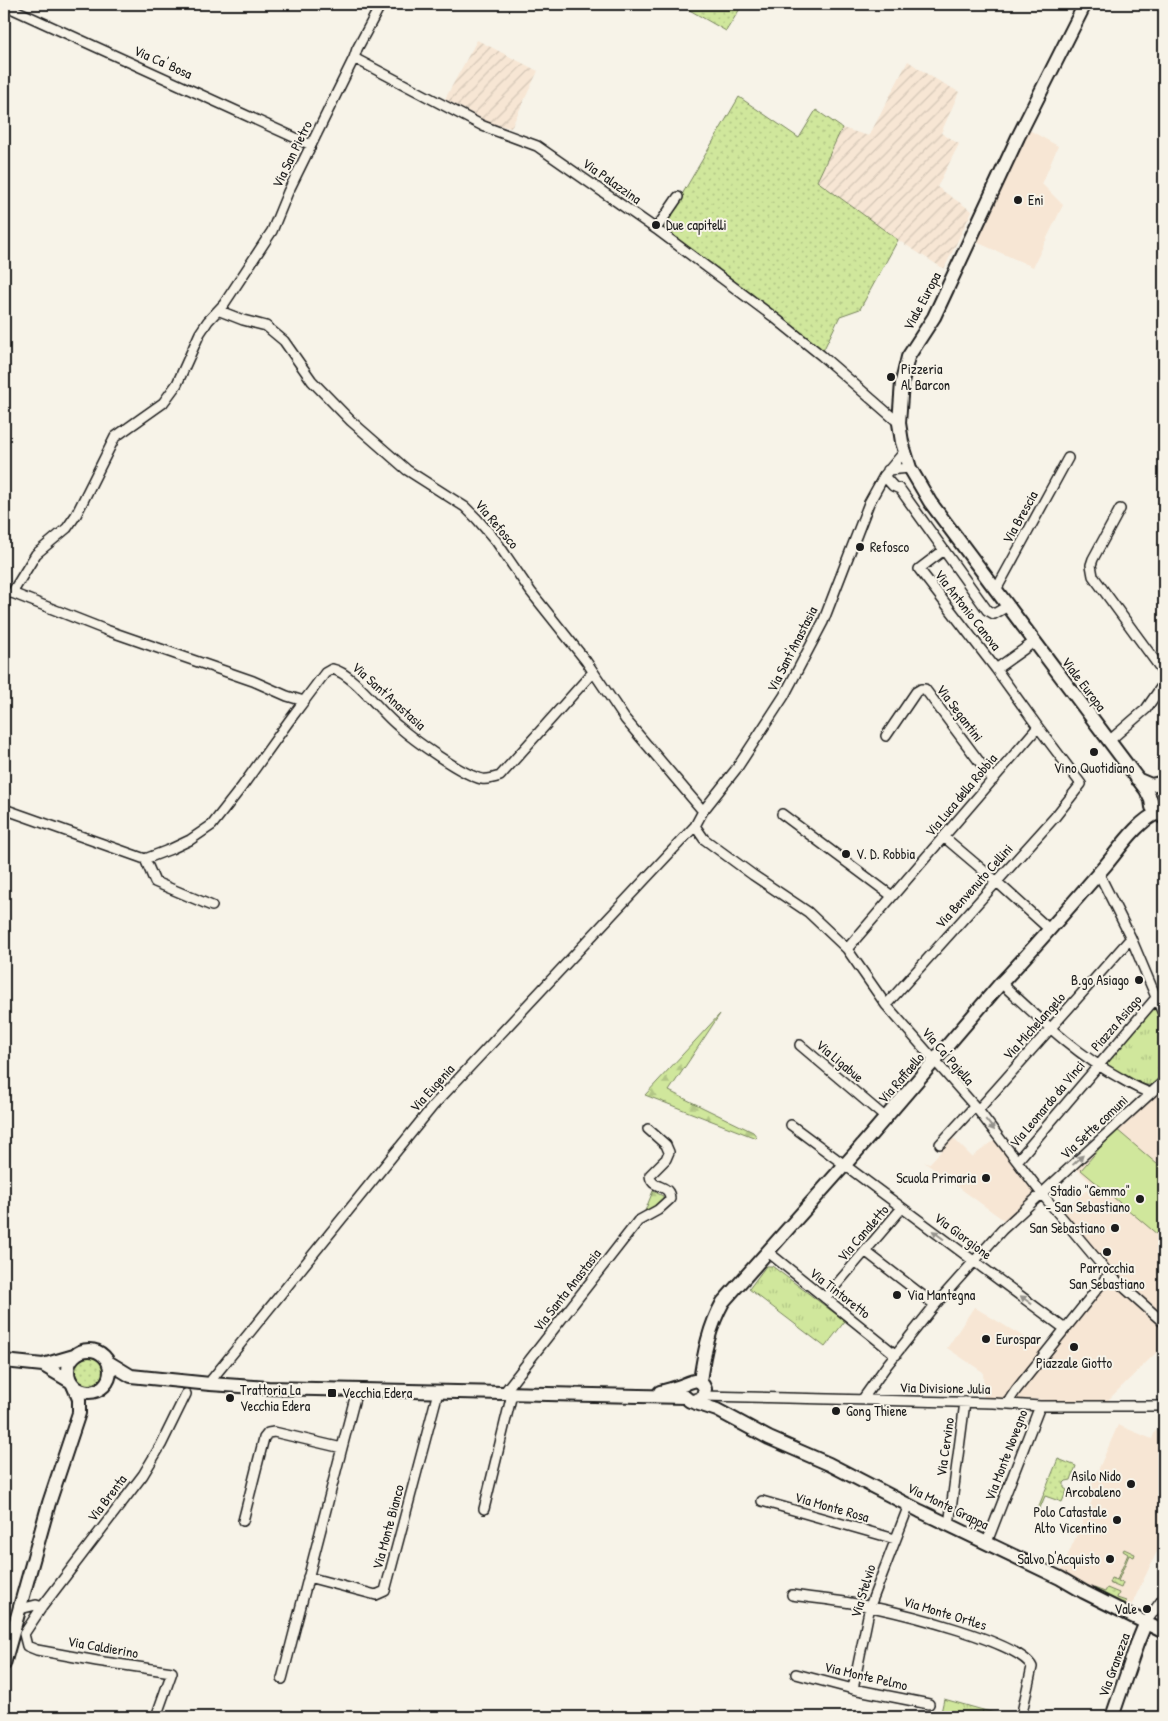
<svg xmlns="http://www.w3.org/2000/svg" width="1168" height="1721" viewBox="0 0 1168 1721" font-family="'Patrick Hand',sans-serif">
<defs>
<pattern id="industrial-furrows" width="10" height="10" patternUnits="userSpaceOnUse" patternTransform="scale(1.25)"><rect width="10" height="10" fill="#f7e6d4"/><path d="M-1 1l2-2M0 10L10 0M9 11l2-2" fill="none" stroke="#d3c5b5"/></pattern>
<pattern id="grass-dots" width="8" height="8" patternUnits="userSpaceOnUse" patternTransform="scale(1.25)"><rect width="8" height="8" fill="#d0e79c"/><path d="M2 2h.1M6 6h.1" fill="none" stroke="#b2c686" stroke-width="1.8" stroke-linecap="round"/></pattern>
<pattern id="forest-firs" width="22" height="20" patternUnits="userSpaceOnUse" patternTransform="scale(1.25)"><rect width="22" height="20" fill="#d0e79c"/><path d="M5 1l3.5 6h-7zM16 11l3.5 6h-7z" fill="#b2c686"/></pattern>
<pattern id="park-tufts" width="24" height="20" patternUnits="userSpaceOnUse" patternTransform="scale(1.25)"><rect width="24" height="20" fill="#d0e79c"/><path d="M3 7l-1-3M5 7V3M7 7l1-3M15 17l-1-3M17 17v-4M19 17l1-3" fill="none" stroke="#b2c686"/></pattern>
<pattern id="garden-furrows" width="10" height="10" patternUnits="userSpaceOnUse" patternTransform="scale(1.25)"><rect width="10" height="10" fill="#d0e79c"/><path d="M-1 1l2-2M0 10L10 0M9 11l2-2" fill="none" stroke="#b2c686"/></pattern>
</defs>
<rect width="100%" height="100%" fill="#f7f3e8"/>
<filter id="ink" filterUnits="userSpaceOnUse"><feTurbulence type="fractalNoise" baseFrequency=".02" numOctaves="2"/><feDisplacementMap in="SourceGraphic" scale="10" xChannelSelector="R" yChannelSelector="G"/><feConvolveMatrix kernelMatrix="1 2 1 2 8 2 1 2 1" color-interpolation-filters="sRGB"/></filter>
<g filter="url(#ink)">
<path fill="#f7e6d4" d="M1029 130 1058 146 1042 184 1063 205 1033 267 974 241Z
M1164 1091V1145L1158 1151 1164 1158V1345L1105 1403 1027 1399 984 1400 983 1372 947 1348 974 1307 1045 1350 1103 1277 1057 1215 1093 1185 1073 1165 1151 1093Z
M953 1138 972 1157 995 1140 1037 1192 1005 1221 924 1162 929 1164Z
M1118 1425 1152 1439 1155 1431 1164 1433V1537L1130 1608 1058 1577 1095 1494 1089 1491Z"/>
<path fill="url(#industrial-furrows)" d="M477 40 538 71 511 128 490 123 445 99Z
M908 61 930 76 959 92 941 133 959 144 937 187 972 211 944 269 898 240 817 181 842 128 869 136Z"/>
<path fill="url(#grass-dots)" stroke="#76825c" d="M679 4H743L726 31Z
M739 97 799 138 816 110 842 128 817 181 898 240 860 309 840 316 822 353 800 331 698 256 663 227Z
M74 1372a16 16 0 1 1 32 0a16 16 0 1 1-32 0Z
M1058 1459 1076 1466 1071 1480 1066 1481 1064 1483V1488L1067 1490 1062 1502 1045 1496 1038 1513H1036Z
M1124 1549 1135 1554 1134 1557 1129 1555 1118 1581 1123 1583 1121 1588 1109 1583 1111 1578 1117 1580 1128 1554 1123 1551Z
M1094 1588 1105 1592 1107 1588 1119 1593 1117 1598 1126 1601 1123 1606 1095 1592Z"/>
<path fill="url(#forest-firs)" stroke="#76825c" d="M720 1014 669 1091 753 1132 757 1137 756 1138 645 1095Z
M653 1191 663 1196 664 1202 643 1216Z"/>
<path fill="url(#park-tufts)" stroke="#76825c" d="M1156 1005 1164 1024V1073L1152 1085C1134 1086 1120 1073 1106 1063Z
M766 1266H772L845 1321 825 1347 749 1289Z
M944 1699 983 1710 981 1717H940Z"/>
<path fill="url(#garden-furrows)" stroke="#76825c" d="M983 1710 1011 1717H981Z"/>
<path fill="#d0e79c" stroke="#76825c" d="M1116 1129 1164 1170V1228L1158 1235 1081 1170Z"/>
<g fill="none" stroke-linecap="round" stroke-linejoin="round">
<g stroke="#1c1c1c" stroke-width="12">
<path id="street" d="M4 5 311 145
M354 58 483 126 537 146 656 229 775 318 822 356 899 423
M656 229 678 197
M220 311 243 320 266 326 284 341 312 381 351 421 407 470 465 507 477 519 496 541 531 592 586 661 625 719 703 811
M888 470 910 468
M884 476 893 486 900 489 987 610 994 614 1008 606
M1120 509 1093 559 1091 565 1093 576 1164 673
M996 590 1068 458
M12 593 106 630 253 681 287 696 304 701 325 673 332 669C353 673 380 712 398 726 414 740 462 775 482 779 488 780 494 778 500 776L593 672
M4 594 12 593 36 554 67 528 76 515 115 437 163 403 177 384 200 333 208 321 224 304 272 231 288 192 354 58 357 49 381 4
M996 669 1034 642
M886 736 916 692 921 689H925L993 780
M1109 741 1146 709 1164 683
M4 809 145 859 171 849 190 840 212 825 241 788 289 721 304 701
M782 814 892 896
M695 826 704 839 753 875 808 912 847 949 886 1005 978 1110 1042 1194 1109 1274 1164 1323
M944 837 997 882 1049 929
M145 859 155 882 212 906
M1098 875 1101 878 1131 938 1164 1016
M847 949 1038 727
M1001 983C1039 1018 1075 1054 1120 1078 1130 1084 1140 1090 1151 1093
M886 1005 1055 817 1081 784 1038 727 996 669 919 569 944 550
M800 1045 886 1118
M978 1110 1131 938
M791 1125 1065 1329
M940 1144 974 1107
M1018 1160 1156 998
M865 1251 935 1305
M768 1252 896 1355
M825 1298 902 1208
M210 1384 212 1379 433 1106 695 826 703 811 737 768 784 696 823 622 869 503 884 476 905 451
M503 1394 638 1221 658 1210 670 1199C670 1182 651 1191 650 1175L666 1159 669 1152 666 1145 648 1129
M703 1396 994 1403 1040 1406H1164
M862 1400 887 1365 935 1305 1002 1230 1164 1081
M1010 1404V1399L1016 1390 1109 1274
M762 1501 895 1539
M484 1509 512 1394
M243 1521 264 1438 268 1433 274 1432 342 1448
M949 1525 965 1402
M987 1542 1040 1406
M308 1577 376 1595 385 1591 438 1392
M792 1595C819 1599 846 1601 872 1607 901 1613 1021 1642 1032 1667L1021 1717
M20 1609 36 1605 42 1607
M1146 1622 1164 1597
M796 1674 853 1689 929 1704
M282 1679 357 1390
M853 1689 870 1606 909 1505
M156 1717 172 1672 97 1661 37 1650 27 1646 24 1634 42 1607 143 1475 161 1445 186 1394"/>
</g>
<g stroke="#1c1c1c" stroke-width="16">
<path id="secondary" d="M1085 4 1018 137 934 317 908 357 902 382 899 423 902 442 910 468 930 502 1146 790 1151 800 1152 807 1164 818
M1137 779 1151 785 1164 782
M68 1371a21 21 0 1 1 42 0a21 21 0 1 1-42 0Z
M4 1361 43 1365 74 1356
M108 1362 131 1376 210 1384 268 1388 685 1397 690 1401 717 1410 769 1438 829 1464 920 1511 1060 1578 1084 1592 1164 1632
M43 1365 70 1381
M700 1381C704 1353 709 1327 723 1302L857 1151 1001 983C1037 945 1070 906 1104 867 1118 851 1138 820 1158 813
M660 1392C667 1390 675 1388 683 1385 692 1381 700 1376 705 1389L702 1398 693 1401
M4 1664 49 1503 79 1413V1399L73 1385
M1112 1717 1137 1644 1146 1622"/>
</g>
<use href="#street" stroke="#f7f3e8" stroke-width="9"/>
<use href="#secondary" stroke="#f7f3e8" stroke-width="12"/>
</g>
<defs><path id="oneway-solid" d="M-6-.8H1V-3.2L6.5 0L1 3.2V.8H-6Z" transform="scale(1.25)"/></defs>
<g fill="#94928c">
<use href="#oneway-solid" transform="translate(990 1125) rotate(51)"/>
<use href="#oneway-solid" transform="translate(1078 1160) rotate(-43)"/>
<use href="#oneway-solid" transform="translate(938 1235) rotate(-143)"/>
<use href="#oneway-solid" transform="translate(1026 1300) rotate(-144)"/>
</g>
</g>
<g fill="#1c1c1c" stroke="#f7f3e8" stroke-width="2">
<circle cx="1018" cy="200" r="5"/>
<circle cx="656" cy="225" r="5"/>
<circle cx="891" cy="377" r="5"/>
<circle cx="860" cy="547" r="5"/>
<circle cx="1094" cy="752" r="5"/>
<circle cx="846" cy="854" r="5"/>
<circle cx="1139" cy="980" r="5"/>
<circle cx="986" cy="1178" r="5"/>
<circle cx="1140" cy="1199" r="5"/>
<circle cx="1115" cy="1228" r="5"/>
<circle cx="1107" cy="1252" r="5"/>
<circle cx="897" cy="1295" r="5"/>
<circle cx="986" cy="1339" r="5"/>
<circle cx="1074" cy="1347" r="5"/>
<rect x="327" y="1388" width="10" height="10" rx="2.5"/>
<circle cx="230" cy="1398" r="5"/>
<circle cx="836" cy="1411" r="5"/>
<circle cx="1131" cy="1484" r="5"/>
<circle cx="1117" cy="1520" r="5"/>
<circle cx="1110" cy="1559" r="5"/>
<circle cx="1147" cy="1609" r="5"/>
</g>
<g text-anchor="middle" stroke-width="4" stroke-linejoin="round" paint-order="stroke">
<g font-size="14" fill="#1c1c1c" stroke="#f7f3e8">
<text transform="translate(163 62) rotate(24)" y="5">Via Ca' Bosa</text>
<text transform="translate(292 154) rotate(-64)" y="5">Via San Pietro</text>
<text transform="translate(612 181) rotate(35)" y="5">Via Palazzina</text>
<text transform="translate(922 301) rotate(-62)" y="5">Viale Europa</text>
<text transform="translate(1020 517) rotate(-61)" y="5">Via Brescia</text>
<text transform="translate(497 524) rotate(50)" y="5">Via Refosco</text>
<text transform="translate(968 610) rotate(52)" y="5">Via Antonio Canova</text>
<text transform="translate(792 649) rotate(-63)" y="5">Via Sant'Anastasia</text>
<text transform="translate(1084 684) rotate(53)" y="5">Viale Europa</text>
<text transform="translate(389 696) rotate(42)" y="5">Via Sant'Anastasia</text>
<text transform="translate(960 713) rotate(53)" y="5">Via Segantini</text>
<text transform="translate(961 795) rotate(-50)" y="5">Via Luca della Robbia</text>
<text transform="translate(974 886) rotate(-48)" y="5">Via Benvenuto Cellini</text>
<text transform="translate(1116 1023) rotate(-49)" y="5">Piazza Asiago</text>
<text transform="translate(1034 1026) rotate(-48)" y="5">Via Michelangelo</text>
<text transform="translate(948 1056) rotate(49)" y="5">Via Ca' Pajella</text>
<text transform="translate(840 1061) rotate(40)" y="5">Via Ligabue</text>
<text transform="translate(901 1078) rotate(-49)" y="5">Via Raffaello</text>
<text transform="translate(432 1088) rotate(-48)" y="5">Via Eugenia</text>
<text transform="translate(1047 1104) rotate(-50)" y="5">Via Leonardo da Vinci</text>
<text transform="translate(1094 1127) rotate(-43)" y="5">Via Sette comuni</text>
<text transform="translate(863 1233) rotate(-49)" y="5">Via Canaletto</text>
<text transform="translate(963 1236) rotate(37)" y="5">Via Giorgione</text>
<text transform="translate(567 1290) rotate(-52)" y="5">Via Santa Anastasia</text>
<text transform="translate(840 1293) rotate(38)" y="5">Via Tintoretto</text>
<text transform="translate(945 1388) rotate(1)" y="5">Via Divisione Julia</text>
<text transform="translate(945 1447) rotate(-82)" y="5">Via Cervino</text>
<text transform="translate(1006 1455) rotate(-69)" y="5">Via Monte Novegno</text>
<text transform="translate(107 1498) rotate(-53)" y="5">Via Brenta</text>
<text transform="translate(948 1506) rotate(26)" y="5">Via Monte Grappa</text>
<text transform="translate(832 1507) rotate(16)" y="5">Via Monte Rosa</text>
<text transform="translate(388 1527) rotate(-75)" y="5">Via Monte Bianco</text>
<text transform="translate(863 1591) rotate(-73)" y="5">Via Stelvio</text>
<text transform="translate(945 1613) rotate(17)" y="5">Via Monte Ortles</text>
<text transform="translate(103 1647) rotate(10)" y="5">Via Caldierino</text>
<text transform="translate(1114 1665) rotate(-70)" y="5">Via Granezza</text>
<text transform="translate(866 1676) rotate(13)" y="5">Via Monte Pelmo</text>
</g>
<g font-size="14" fill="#1c1c1c" stroke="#f7f3e8" text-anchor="start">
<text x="1028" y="205">Eni</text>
<text x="666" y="230">Due capitelli</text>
<text x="901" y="374">Pizzeria<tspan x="901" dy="16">Al Barcon</tspan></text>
<text x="870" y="552">Refosco</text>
<text x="1094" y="773" text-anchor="middle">Vino Quotidiano</text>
<text x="856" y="859">V. D. Robbia</text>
<text x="1129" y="985" text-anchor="end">B.go Asiago</text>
<text x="976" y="1183" text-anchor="end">Scuola Primaria</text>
<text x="1130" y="1196" text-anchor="end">Stadio "Gemmo"<tspan x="1130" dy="16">- San Sebastiano</tspan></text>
<text x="1105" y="1233" text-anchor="end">San Sebastiano</text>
<text x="1107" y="1273" text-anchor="middle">Parrocchia<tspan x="1107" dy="16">San Sebastiano</tspan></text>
<text x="907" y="1300">Via Mantegna</text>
<text x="996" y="1344">Eurospar</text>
<text x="1074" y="1368" text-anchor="middle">Piazzale Giotto</text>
<text x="240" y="1395">Trattoria La<tspan x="240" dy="16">Vecchia Edera</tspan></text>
<text x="342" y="1398">Vecchia Edera</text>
<text x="846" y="1416">Gong Thiene</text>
<text x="1121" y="1481" text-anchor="end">Asilo Nido<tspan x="1121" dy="16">Arcobaleno</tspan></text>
<text x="1107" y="1517" text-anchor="end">Polo Catastale<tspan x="1107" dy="16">Alto Vicentino</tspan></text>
<text x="1100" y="1564" text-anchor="end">Salvo D'Acquisto</text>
<text x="1137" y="1614" text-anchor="end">Vale</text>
</g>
</g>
<rect width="1168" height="1721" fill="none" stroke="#f7f3e8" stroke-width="20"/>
<rect x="10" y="10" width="1148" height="1701" fill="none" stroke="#1c1c1c" stroke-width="2" filter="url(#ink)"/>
</svg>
